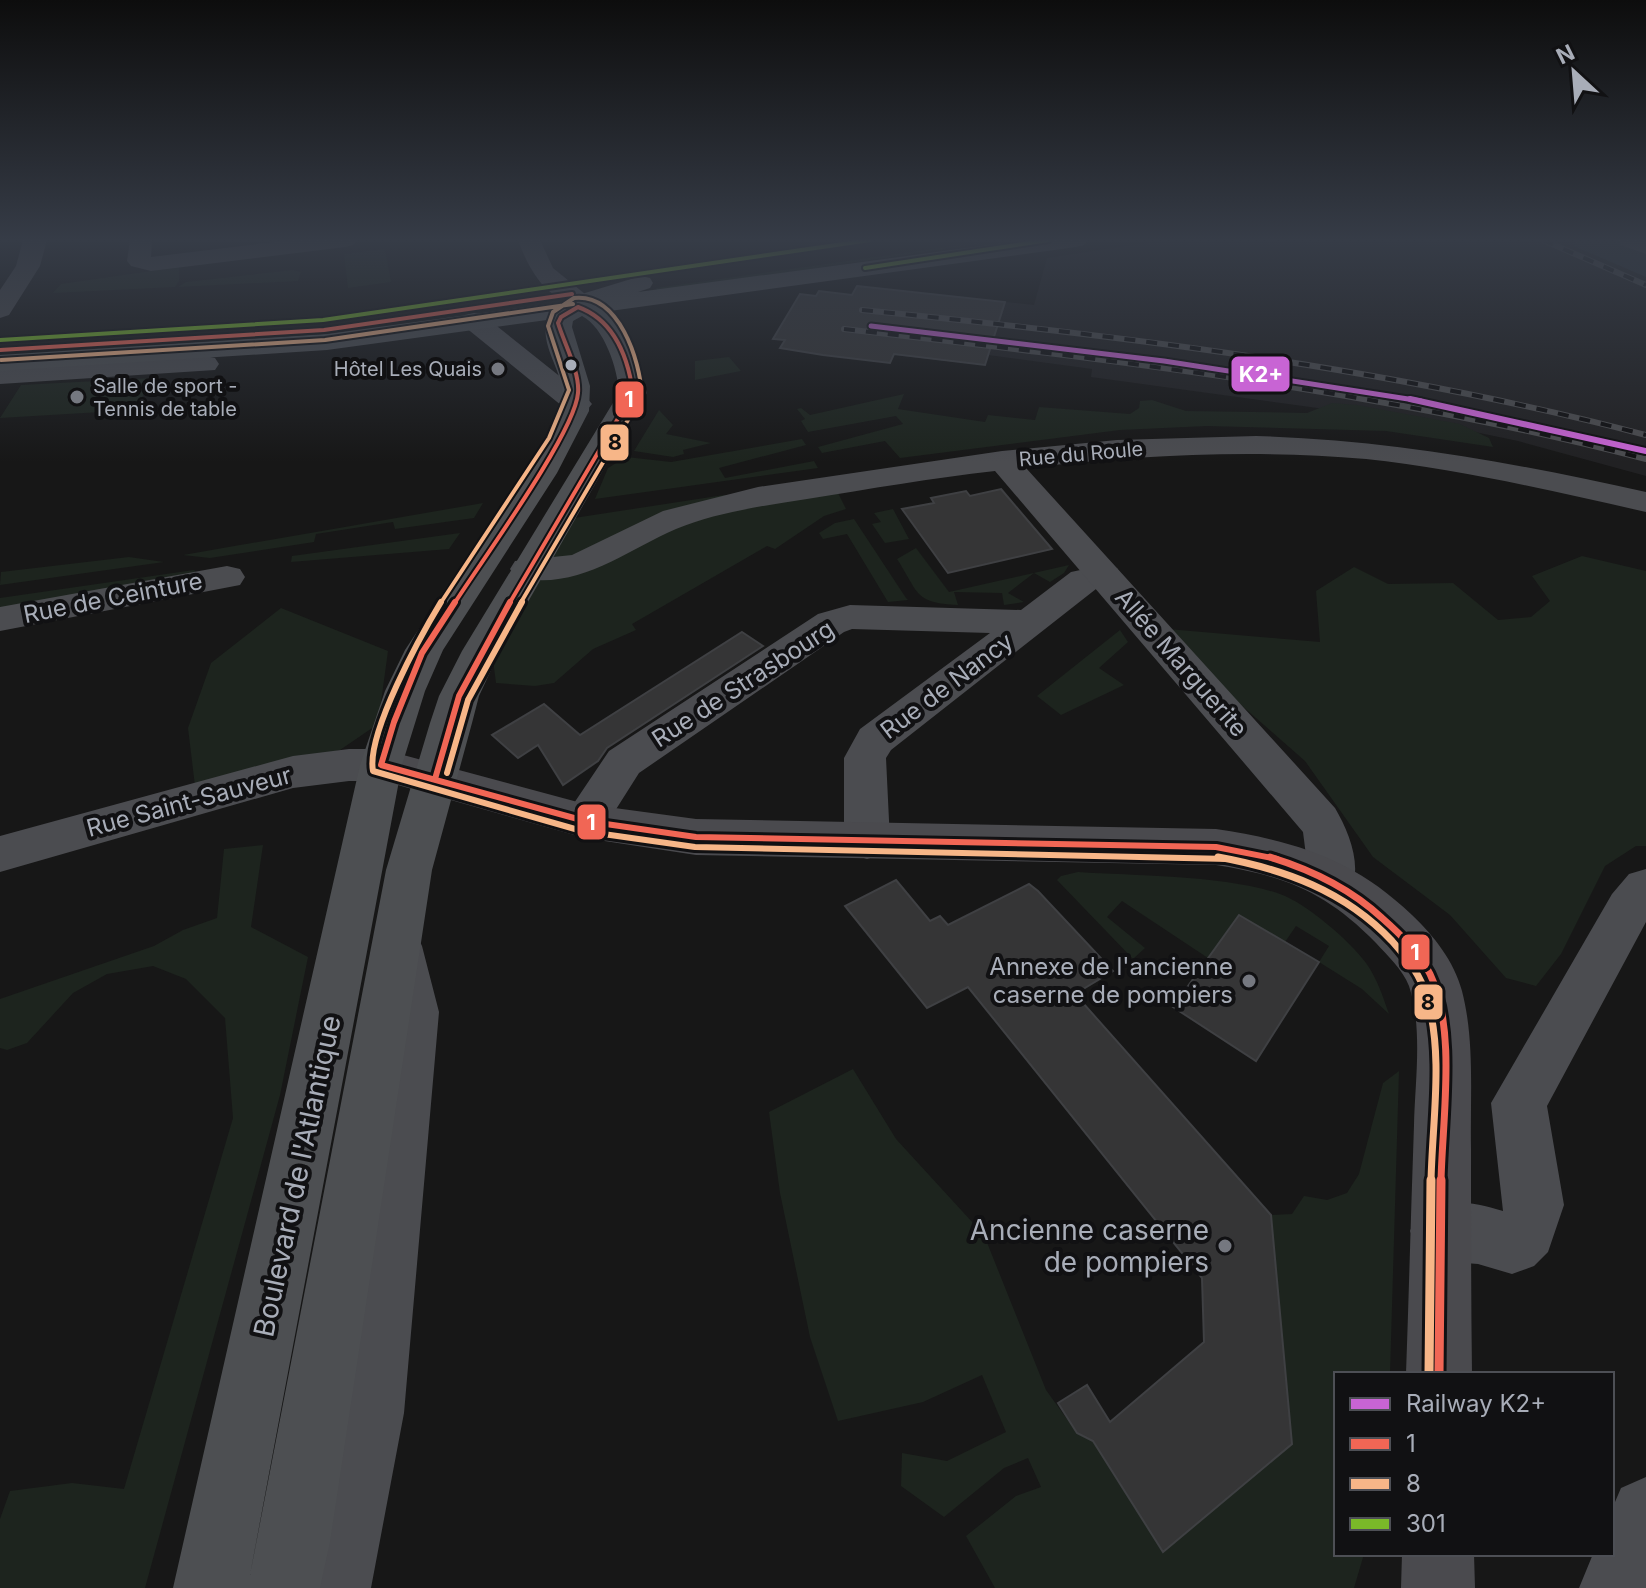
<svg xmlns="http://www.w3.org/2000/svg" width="1646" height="1588" viewBox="0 0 1646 1588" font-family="Inter,sans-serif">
<rect width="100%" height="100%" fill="#171717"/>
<path fill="#212123" d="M1166 240H1571L1646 275V476L1518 441 1441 425 1091 377 1092 369 988 355 964 363 894 355 890 363 780 348 785 340 772 339 800 294 816 296 819 291 852 295 857 286 1034 305 1047 258Z"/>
<path fill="#1d241e" d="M995 240H1004L658 292 656 288Z
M385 249 391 282 348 288 344 254Z
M179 267V281L175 287 53 293 61 284Z
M293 270 301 272 298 281 178 287 186 282Z
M729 357 741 371 695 380V361Z
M153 378 135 410 0 418 21 385Z
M904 394 898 409 985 422 988 415 1035 420 1039 407 1130 414 1139 408 1140 401 1152 400 1186 411 1253 412 1307 413 1332 403 1357 405 1460 424 1489 438 1493 447 1386 431 1207 426 1120 430 900 458 885 441 822 453 818 447 903 424 896 416 808 432 801 421 805 419 797 409 801 408 810 415Z
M659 410 673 425 666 434 711 443 683 450 684 454 673 457 634 451Z
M802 439 806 445 719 468 725 478 814 461 818 468 595 499 608 468 626 457 671 462Z
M838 493 846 509 824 516 775 549 767 546 632 624 636 630 593 649 554 683 535 686 496 683 493 660 527 605 552 548 574 518 724 495 769 502Z
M483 503 474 518 395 529 393 522 316 534 314 542 210 558 183 555Z
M893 509 909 539 885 543 872 524 881 522 874 513Z
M854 519 906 598 908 600 888 602 847 534 823 539 819 533 835 523Z
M460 533 449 549 291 562 292 556Z
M916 548 949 592 1069 565 1064 573 1050 582 1034 573 1008 593 1024 602 1004 605 1002 593 954 592 958 605C914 603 919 593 897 559Z
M1582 556 1646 571V846H1636L1605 866 1561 954 1536 986 1506 978 1450 915 1373 857 1305 761 1200 669 1168 629 1320 642 1316 591 1354 567 1388 584 1453 583 1498 620 1531 617 1550 601 1532 576Z
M129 557 164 562 0 585 1 572Z
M194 570 201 577 0 612V598Z
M281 608 388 651 378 724 340 750 195 786 188 728 211 663Z
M1120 630 1128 642 1099 668 1124 685 1061 715 1037 696Z
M263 845 251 927 308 957 280 1095 145 1588H0V1519L10 1491 72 1483 124 1489 233 1118 225 1018 186 979 153 966 107 974 73 993 27 1043 7 1050 0 1048V999L154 946 183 930 217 918 224 849Z
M1078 872C1137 876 1225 875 1280 894 1306 903 1350 941 1366 963 1377 978 1383 997 1389 1014L1362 989 1319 962 1329 946 1296 926 1285 942 1239 915 1208 958 1122 901 1107 917 1145 948 1133 959 1057 880 1061 876Z
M853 1069 896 1139 984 1235 1046 1390 1077 1433 1093 1441 1163 1552 1292 1444 1271 1215 1292 1214 1304 1196 1327 1200 1347 1193 1359 1174 1383 1083 1399 1071 1390 1374H1336V1554H1364L1354 1588H995L966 1536 1016 1496 1041 1487 1028 1458 1004 1468 944 1517 901 1486 902 1453 947 1461 1006 1432 982 1375 923 1402 838 1421 810 1337 780 1193 769 1112Z"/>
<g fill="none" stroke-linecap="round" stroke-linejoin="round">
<path fill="#2a3239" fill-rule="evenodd" d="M1571 240H1617L1646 253V277L1576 247Z"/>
</g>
<path fill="#353536" stroke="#3f4043" stroke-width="2" d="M857 286 1005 302 985 365 894 354 890 363 823 355 780 348 785 340 773 339 800 294 816 296 819 291 852 295Z
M1001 489 1052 549 948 573 902 509 934 503 931 498 966 491 970 496Z
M742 632 763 646 607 748 598 761 563 785 538 745 518 758 492 735 544 704 580 735Z
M896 880 930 921 940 916 948 925 1029 884 1038 891 1113 971 1075 994 1271 1215 1292 1444 1163 1552 1093 1441 1077 1433 1058 1403 1087 1385 1110 1422 1204 1342 1202 1278 968 987 927 1008 845 906Z
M1239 915 1319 962 1256 1061 1173 1007Z"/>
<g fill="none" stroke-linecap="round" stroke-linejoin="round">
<path fill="#4b4c50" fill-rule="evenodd" d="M23 240H47L40 266 9 315 0 318V290L16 266Z
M130 240H152L151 257 290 240H357L353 245 345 247 151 271 131 266 127 261Z
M474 313 483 315 587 398 592 404 587 410 577 413 567 410 465 327 461 321 465 315Z
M205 356 215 358 219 364 215 370 0 384V368Z
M1104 565 1117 568 1122 576 1117 584 1096 589 891 750 886 758 890 841 883 854 867 859 851 854 844 841V758L860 729 990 633 852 629 844 632 639 773 601 833 585 838 569 833 562 821 609 751 818 614 850 605 1021 610 1071 572Z
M227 566 240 569 245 577 240 585 0 631V607Z
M1646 869V922L1547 1106 1564 1205 1548 1252 1534 1266 1512 1274 1478 1264 1440 1261 1419 1252 1410 1231 1419 1210C1448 1198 1473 1202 1503 1211L1491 1103 1612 894 1629 874Z
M397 925 415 931 422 946 439 1012 404 1413 371 1588H297L336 1413 387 1012 372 946 379 931Z
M1646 1477V1588H1579L1593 1554H1612V1509L1621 1488Z"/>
<path fill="#4b4c50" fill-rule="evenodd" d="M1256 436C1391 440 1515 463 1646 492V512C1553 491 1460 469 1366 459 1253 449 1138 455 1026 468L1335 808C1349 832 1363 866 1350 893L1333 898 1316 893 1309 879 1303 832 995 471C932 478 869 489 807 499 763 506 717 512 676 529 623 552 577 592 515 577L510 569 515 561 572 555 663 511 758 487 1002 451 1117 440Z
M349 749H381L396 754 402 765 396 776 381 781H349L293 788 0 872V836L293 756Z"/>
<path fill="#4a4a4e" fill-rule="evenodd" d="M518 240H540L553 268 585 294 581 299C548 308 527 265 518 240Z
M381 749 585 804 696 819 1216 829C1295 841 1354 859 1412 915 1434 936 1454 961 1462 991 1475 1041 1470 1097 1471 1149 1471 1224 1471 1299 1472 1374H1406C1409 1291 1411 1208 1414 1125 1415 1081 1423 1028 1409 986 1403 970 1387 955 1376 943 1326 892 1285 876 1216 865L696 855 585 838 366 776 360 765 366 754Z
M1402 1554H1474L1475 1588H1401Z"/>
<path fill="#4d4f52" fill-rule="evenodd" d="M1026 240H1088L1084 245 1076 247 610 311 636 354 647 393 500 651 479 696 472 723 432 870 330 1542 320 1588H173L360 765 385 691 405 650 543 442C550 429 559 416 562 401 566 373 539 348 547 320L327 350 0 371V355L327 334 570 301 585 293 641 276 650 278 653 283 650 288 638 292ZM582 316C604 327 618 369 619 393L462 651 439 696 430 723 386 870 250 1575 402 765 425 691 443 650 557 473 589 411 590 386 572 327 573 321Z
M1618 240H1646V254L1621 245Z"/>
<g stroke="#4b4c4f" stroke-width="6">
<path id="rail" d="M1543 240 1646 285
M862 310C1125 336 1390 368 1646 435
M844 329C1114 360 1382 391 1646 459"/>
</g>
<use href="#rail" stroke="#111113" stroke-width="4" stroke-dasharray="11" stroke-linecap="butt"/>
<g stroke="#111113" stroke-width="8">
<path id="bus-1-far3" d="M0 350 324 330 572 294
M454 604C480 563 575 433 578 393 580 372 564 343 558 323L561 317 578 307C614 320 628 357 633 393L509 604"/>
</g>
<g stroke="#111113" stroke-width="12">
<path id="bus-1-far2" d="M455 602 422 653 394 722 381 765 585 821 696 837 1216 847 1277 859
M435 779 459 696 510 602"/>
</g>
<g stroke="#111113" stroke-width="13">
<path id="bus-1-far1" d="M1270 857C1312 870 1350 888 1382 918 1400 934 1419 952 1430 974 1457 1030 1442 1121 1441 1182"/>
</g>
<g stroke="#111113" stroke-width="15">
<path id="bus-1" d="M1439 1374 1441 1180"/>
</g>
<g stroke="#111113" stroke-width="8">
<path id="bus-2-far3" d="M1 360 325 340 573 304
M440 604 549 438 569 390 548 326 553 312 574 298C619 293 640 360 642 396L520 604"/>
</g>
<g stroke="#111113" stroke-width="12">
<path id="bus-2-far2" d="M441 602C421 635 366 734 373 771L582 831 695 847 1229 859
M447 773 468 700 522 602"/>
</g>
<g stroke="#111113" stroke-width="13">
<path id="bus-2-far1" d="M1218 857C1284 869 1345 891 1392 941 1407 958 1421 975 1427 998 1444 1056 1432 1123 1431 1182"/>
</g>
<g stroke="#111113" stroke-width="15">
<path id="bus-2" d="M1429 1374 1431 1180"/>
</g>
<g stroke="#111113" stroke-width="8">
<path id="bus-3" d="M865 268 1049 240
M0 340 323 320 870 240"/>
</g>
<use href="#bus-1-far3" stroke="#f16655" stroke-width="4"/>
<use href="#bus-1-far2" stroke="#f16655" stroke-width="6"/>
<use href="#bus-1-far1" stroke="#f16655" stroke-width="7"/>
<use href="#bus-1" stroke="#f16655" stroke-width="9"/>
<use href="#bus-2-far3" stroke="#f7b688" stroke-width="4"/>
<use href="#bus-2-far2" stroke="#f7b688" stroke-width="6"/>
<use href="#bus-2-far1" stroke="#f7b688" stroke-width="7"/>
<use href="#bus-2" stroke="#f7b688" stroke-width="9"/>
<use href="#bus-3" stroke="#7ab929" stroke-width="4"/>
<g stroke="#111113" stroke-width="9">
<path id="rail-1-far1" d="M871 326 1164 361 1421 401"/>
</g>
<g stroke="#111113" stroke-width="10">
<path id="rail-1" d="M1410 399 1646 451"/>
</g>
<use href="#rail-1-far1" stroke="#c864d4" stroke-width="5"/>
<use href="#rail-1" stroke="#c864d4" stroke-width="6"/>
</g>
<linearGradient id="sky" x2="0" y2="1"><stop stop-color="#0d0d0d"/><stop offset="0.52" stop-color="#363c47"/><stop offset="1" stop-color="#363c47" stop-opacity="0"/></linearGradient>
<rect width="1646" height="462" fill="url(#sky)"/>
<circle fill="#a8adb8" stroke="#111113" stroke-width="3" cx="571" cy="365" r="7"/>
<g fill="#757880" stroke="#111113" stroke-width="3">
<circle cx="498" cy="369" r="8"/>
<circle cx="77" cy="397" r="8"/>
<circle cx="1249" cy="981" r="8"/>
<circle cx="1225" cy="1246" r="8"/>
</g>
<g text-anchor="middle" stroke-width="8" stroke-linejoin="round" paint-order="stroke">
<g font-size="20" fill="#a8adb8" stroke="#111113" text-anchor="end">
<text x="482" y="376">Hôtel Les Quais</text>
<text x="93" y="393" text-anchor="start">Salle de sport -<tspan x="93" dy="23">Tennis de table</tspan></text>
</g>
<g font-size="20" fill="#a8adb8" stroke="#111113">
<text transform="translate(1081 454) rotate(-5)" y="7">Rue du Roule</text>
</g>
<g font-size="24" fill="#a8adb8" stroke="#111113">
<text transform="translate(113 598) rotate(-11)" y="8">Rue de Ceinture</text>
<text transform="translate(1181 663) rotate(49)" y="8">Allée Marguerite</text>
<text transform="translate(743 684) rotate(-33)" y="8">Rue de Strasbourg</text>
<text transform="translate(947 686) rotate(-37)" y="8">Rue de Nancy</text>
<text transform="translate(189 802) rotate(-15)" y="8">Rue Saint-Sauveur</text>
</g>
<g font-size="24" fill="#a8adb8" stroke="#111113" text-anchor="end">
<text x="1233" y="975">Annexe de l'ancienne<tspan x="1233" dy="28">caserne de pompiers</tspan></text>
</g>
<g font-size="28" fill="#a8adb8" stroke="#111113">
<text transform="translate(297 1176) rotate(-78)" y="10">Boulevard de l'Atlantique</text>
</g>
<g font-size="28" fill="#a8adb8" stroke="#111113" text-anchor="end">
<text x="1209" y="1240">Ancienne caserne<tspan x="1209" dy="32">de pompiers</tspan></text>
</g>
</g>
<g stroke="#111113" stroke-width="3">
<rect x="1230" y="355" width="61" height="38" rx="8" fill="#c864d4"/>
<rect x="614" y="380" width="31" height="39" rx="8" fill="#f16655"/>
<rect x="599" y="423" width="31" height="39" rx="8" fill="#f7b688"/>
<rect x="576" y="803" width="31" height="38" rx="8" fill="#f16655"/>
<rect x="1400" y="933" width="31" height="38" rx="8" fill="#f16655"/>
<rect x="1413" y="983" width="31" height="38" rx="8" fill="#f7b688"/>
</g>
<g font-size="22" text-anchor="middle" font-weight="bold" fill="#fff">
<text x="1261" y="382">K2+</text>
<text x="629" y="407">1</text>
<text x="591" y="830">1</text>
<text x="1415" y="960">1</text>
</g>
<g font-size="22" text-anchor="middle" font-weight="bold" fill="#111">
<text x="615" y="450">8</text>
<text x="1428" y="1010">8</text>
</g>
<rect x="1334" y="1372" width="280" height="184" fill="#111113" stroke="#4d4f55" stroke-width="2"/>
<rect x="1350" y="1398" width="40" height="12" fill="#c864d4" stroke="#4d4f55" stroke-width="2"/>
<text x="1406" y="1412" font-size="24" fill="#a8adb8">Railway K2+</text>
<rect x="1350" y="1438" width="40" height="12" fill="#f16655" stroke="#4d4f55" stroke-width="2"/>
<text x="1406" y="1452" font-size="24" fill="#a8adb8">1</text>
<rect x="1350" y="1478" width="40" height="12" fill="#f7b688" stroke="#4d4f55" stroke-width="2"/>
<text x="1406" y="1492" font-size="24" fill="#a8adb8">8</text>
<rect x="1350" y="1518" width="40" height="12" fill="#7ab929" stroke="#4d4f55" stroke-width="2"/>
<text x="1406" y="1532" font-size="24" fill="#a8adb8">301</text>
<g transform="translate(1574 72) rotate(334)" stroke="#111113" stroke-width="6" paint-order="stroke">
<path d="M0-6L14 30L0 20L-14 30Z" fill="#a8adb8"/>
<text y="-12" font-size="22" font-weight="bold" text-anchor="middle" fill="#a8adb8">N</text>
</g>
</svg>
